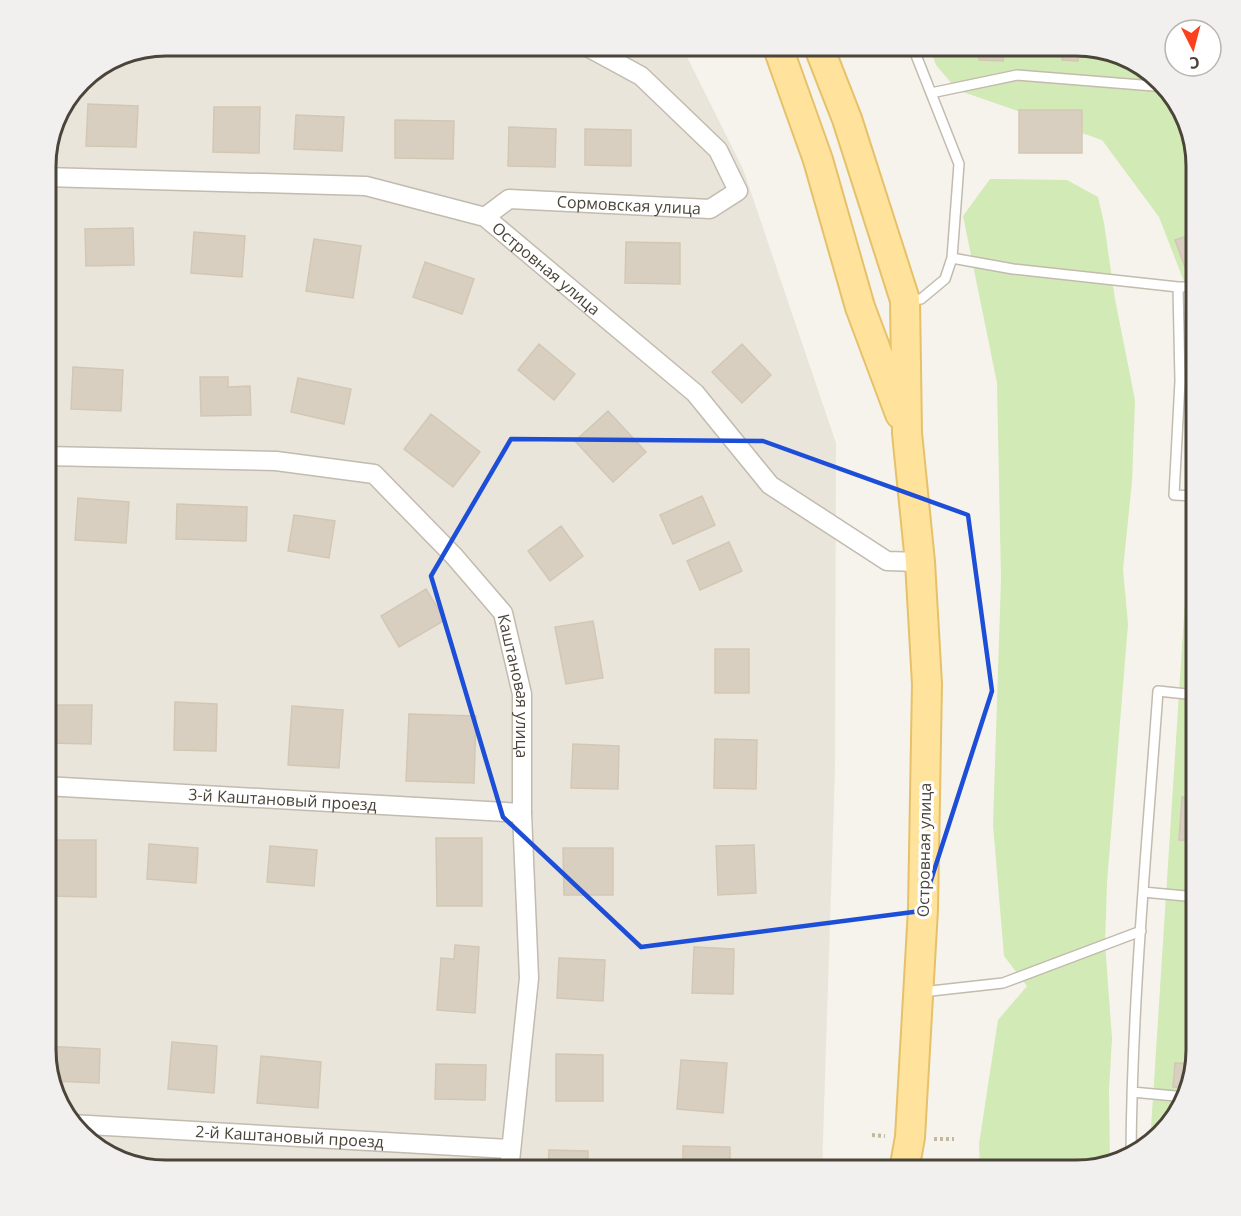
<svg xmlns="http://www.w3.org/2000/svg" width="1241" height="1216" viewBox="0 0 1241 1216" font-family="'Open Sans',sans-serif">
<rect width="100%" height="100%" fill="#f6f3ec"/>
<path fill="#eae5da" d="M166 45H681L743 169 836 443 835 771 822 1171H166L119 1162 75 1130 54 1096 45 1050V158L58 112 86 75 120 54Z"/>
<path fill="#d2eab5" d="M929 45H1083L1128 57 1166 86 1187 120 1196 166V1050L1187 1097 1155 1141 1150 1144 1191 507 1190 297 1159 217 1102 140 957 90 936 65Z
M990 179 1067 180 1098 197 1104 223 1115 299 1135 400 1132 482 1123 569 1128 624 1107 883 1105 943 1112 1038 1109 1090 1110 1164 1075 1171H980L979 1144 998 1020 1027 986 1004 956 993 825 1001 579 997 383 963 216Z"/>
<path fill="#d8cfc1" stroke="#d3c7b4" stroke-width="1.5" d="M979 45H1004L1003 61 979 60Z
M1063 45H1079L1078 61 1062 60Z
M88 104 138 106 136 147 86 146Z
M214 107H260L259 153 213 152Z
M1019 110H1082V153H1019Z
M296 115 344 117 342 151 294 149Z
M395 120 454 121 453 159 395 158Z
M509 127 556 129 555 167 508 166Z
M585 129 631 130V166L585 165Z
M133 228 134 265 86 266 85 229Z
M194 232 245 236 242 277 191 273Z
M1196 233V263L1185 267 1175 240Z
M314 239 361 246 353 298 306 291Z
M626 242 680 243V284L625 283Z
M425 262 474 279 462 314 413 297Z
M539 344 575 374 554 400 518 370Z
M742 344 771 375 742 403 712 372Z
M73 367 123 370 121 411 71 409Z
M200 377H228V387L250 386 251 415 201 416Z
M298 378 351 389 344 424 291 412Z
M608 411 646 452 613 482 575 441Z
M431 414 480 452 453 487 404 449Z
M702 496 715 525 673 544 660 515Z
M78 498 129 502 126 543 75 540Z
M177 504 247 507 246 541 176 539Z
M294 515 335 521 329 558 288 551Z
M561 526 583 556 550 581 528 551Z
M729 542 742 571 700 590 687 561Z
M426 589 445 620 399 647 381 616Z
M593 621 603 678 566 684 555 627Z
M715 649H749V693H715Z
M175 702 217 704 216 751 174 750Z
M49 705H92L91 744 48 743Z
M292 706 343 710 339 768 288 765Z
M409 714 476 716 474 783 406 781Z
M715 739 757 740 756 789 714 788Z
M573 744 619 746 618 789 571 788Z
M1182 797 1196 798V841L1179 840Z
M436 838H482V906H437Z
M46 840H96V897L45 896Z
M149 844 198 848 196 883 147 879Z
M754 845 756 893 718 895 716 846Z
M270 846 317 850 314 886 267 882Z
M563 848H613V895H564Z
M455 945 479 947 475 1013 437 1010 441 958 454 959Z
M694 947 734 949 733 994 692 993Z
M559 958 605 960 603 1001 557 998Z
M172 1042 217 1046 214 1093 168 1089Z
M45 1046 100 1049 99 1083 51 1081Z
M556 1054 603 1055V1101H556Z
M261 1056 321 1062 318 1108 257 1103Z
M681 1060 727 1063 723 1113 677 1109Z
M1175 1063 1193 1064 1188 1088 1173 1087Z
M436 1064 486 1065 485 1100 435 1099Z
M683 1146 730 1147V1171H658V1166H683Z
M549 1150 588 1151V1171H548Z"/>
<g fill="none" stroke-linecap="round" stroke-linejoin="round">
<g stroke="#c2bbae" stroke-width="12">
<path id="lane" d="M912 45 959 164 952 258
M931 93 1017 75 1166 87
M1178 287H1196
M908 300 921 299 945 279 952 258 1013 269 1178 287 1180 381 1174 495 1196 496
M1143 892 1196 897
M922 992 1003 983 1141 931
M1132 1092 1186 1097
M1131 1155C1132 1001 1147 845 1158 691L1196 695"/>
</g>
<g stroke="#c2bbae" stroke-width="21">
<g id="street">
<path id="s1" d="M45 177 366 186 485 217 695 393 770 485 887 561 920 562"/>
<path id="s2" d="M485 217 509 199 710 209 738 191 718 150 641 76 584 45"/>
<path id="s3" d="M45 456 276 461 374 474 454 556 503 613 522 694V813L529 978 509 1171"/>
<path id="s4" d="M45 786 522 813"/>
<path id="s5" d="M71 1124 509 1149"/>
</g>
</g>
<g stroke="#e6c16a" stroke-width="32">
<path id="primary" d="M777 45 818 160 860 307 900 414
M818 45 847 119 905 300 907 433 920 562 927 684 923 909 910 1137 904 1171"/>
</g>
<path stroke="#c4b79f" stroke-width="4" stroke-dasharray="3 3" stroke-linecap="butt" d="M872 1135 885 1136
M934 1139H954"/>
<use href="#lane" stroke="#fff" stroke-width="9"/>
<use href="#street" stroke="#fff" stroke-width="18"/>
<use href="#primary" stroke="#ffe39c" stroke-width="28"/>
</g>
<path fill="none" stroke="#1d4ed8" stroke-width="4.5" stroke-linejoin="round" d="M511 439 763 441 968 515 992 691 921 911 641 947 503 817 431 576Z"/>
<g text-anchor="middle" stroke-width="6" stroke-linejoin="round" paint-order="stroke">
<g font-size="16" fill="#4b4439" stroke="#fff">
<text dy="6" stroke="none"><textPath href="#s2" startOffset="150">Сормовская улица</textPath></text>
<text dy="6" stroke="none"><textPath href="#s1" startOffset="524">Островная улица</textPath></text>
<text dy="6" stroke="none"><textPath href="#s3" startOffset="594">Каштановая улица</textPath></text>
<text dy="6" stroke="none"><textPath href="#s4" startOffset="238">3-й Каштановый проезд</textPath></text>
<text transform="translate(924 850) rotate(-89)" y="6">Островная улица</text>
<text dy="6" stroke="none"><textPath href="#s5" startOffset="219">2-й Каштановый проезд</textPath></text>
</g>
</g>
<path d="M0 0H1241V1216H0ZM166 56H1076A110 110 0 0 1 1186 166V1050A110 110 0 0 1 1076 1160H166A110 110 0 0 1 56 1050V166A110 110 0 0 1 166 56Z" fill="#f1f0ef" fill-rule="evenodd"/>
<path fill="none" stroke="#4b4439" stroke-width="3" d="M166 56H1076A110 110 0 0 1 1186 166V1050A110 110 0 0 1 1076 1160H166A110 110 0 0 1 56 1050V166A110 110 0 0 1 166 56Z"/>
<g transform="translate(1193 48) rotate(174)"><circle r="28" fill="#ffffff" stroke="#b7b4b0" stroke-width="1.5"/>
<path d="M0-4.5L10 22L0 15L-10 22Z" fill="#fc3f1d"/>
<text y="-9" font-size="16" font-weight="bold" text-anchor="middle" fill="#4b4439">С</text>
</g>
</svg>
